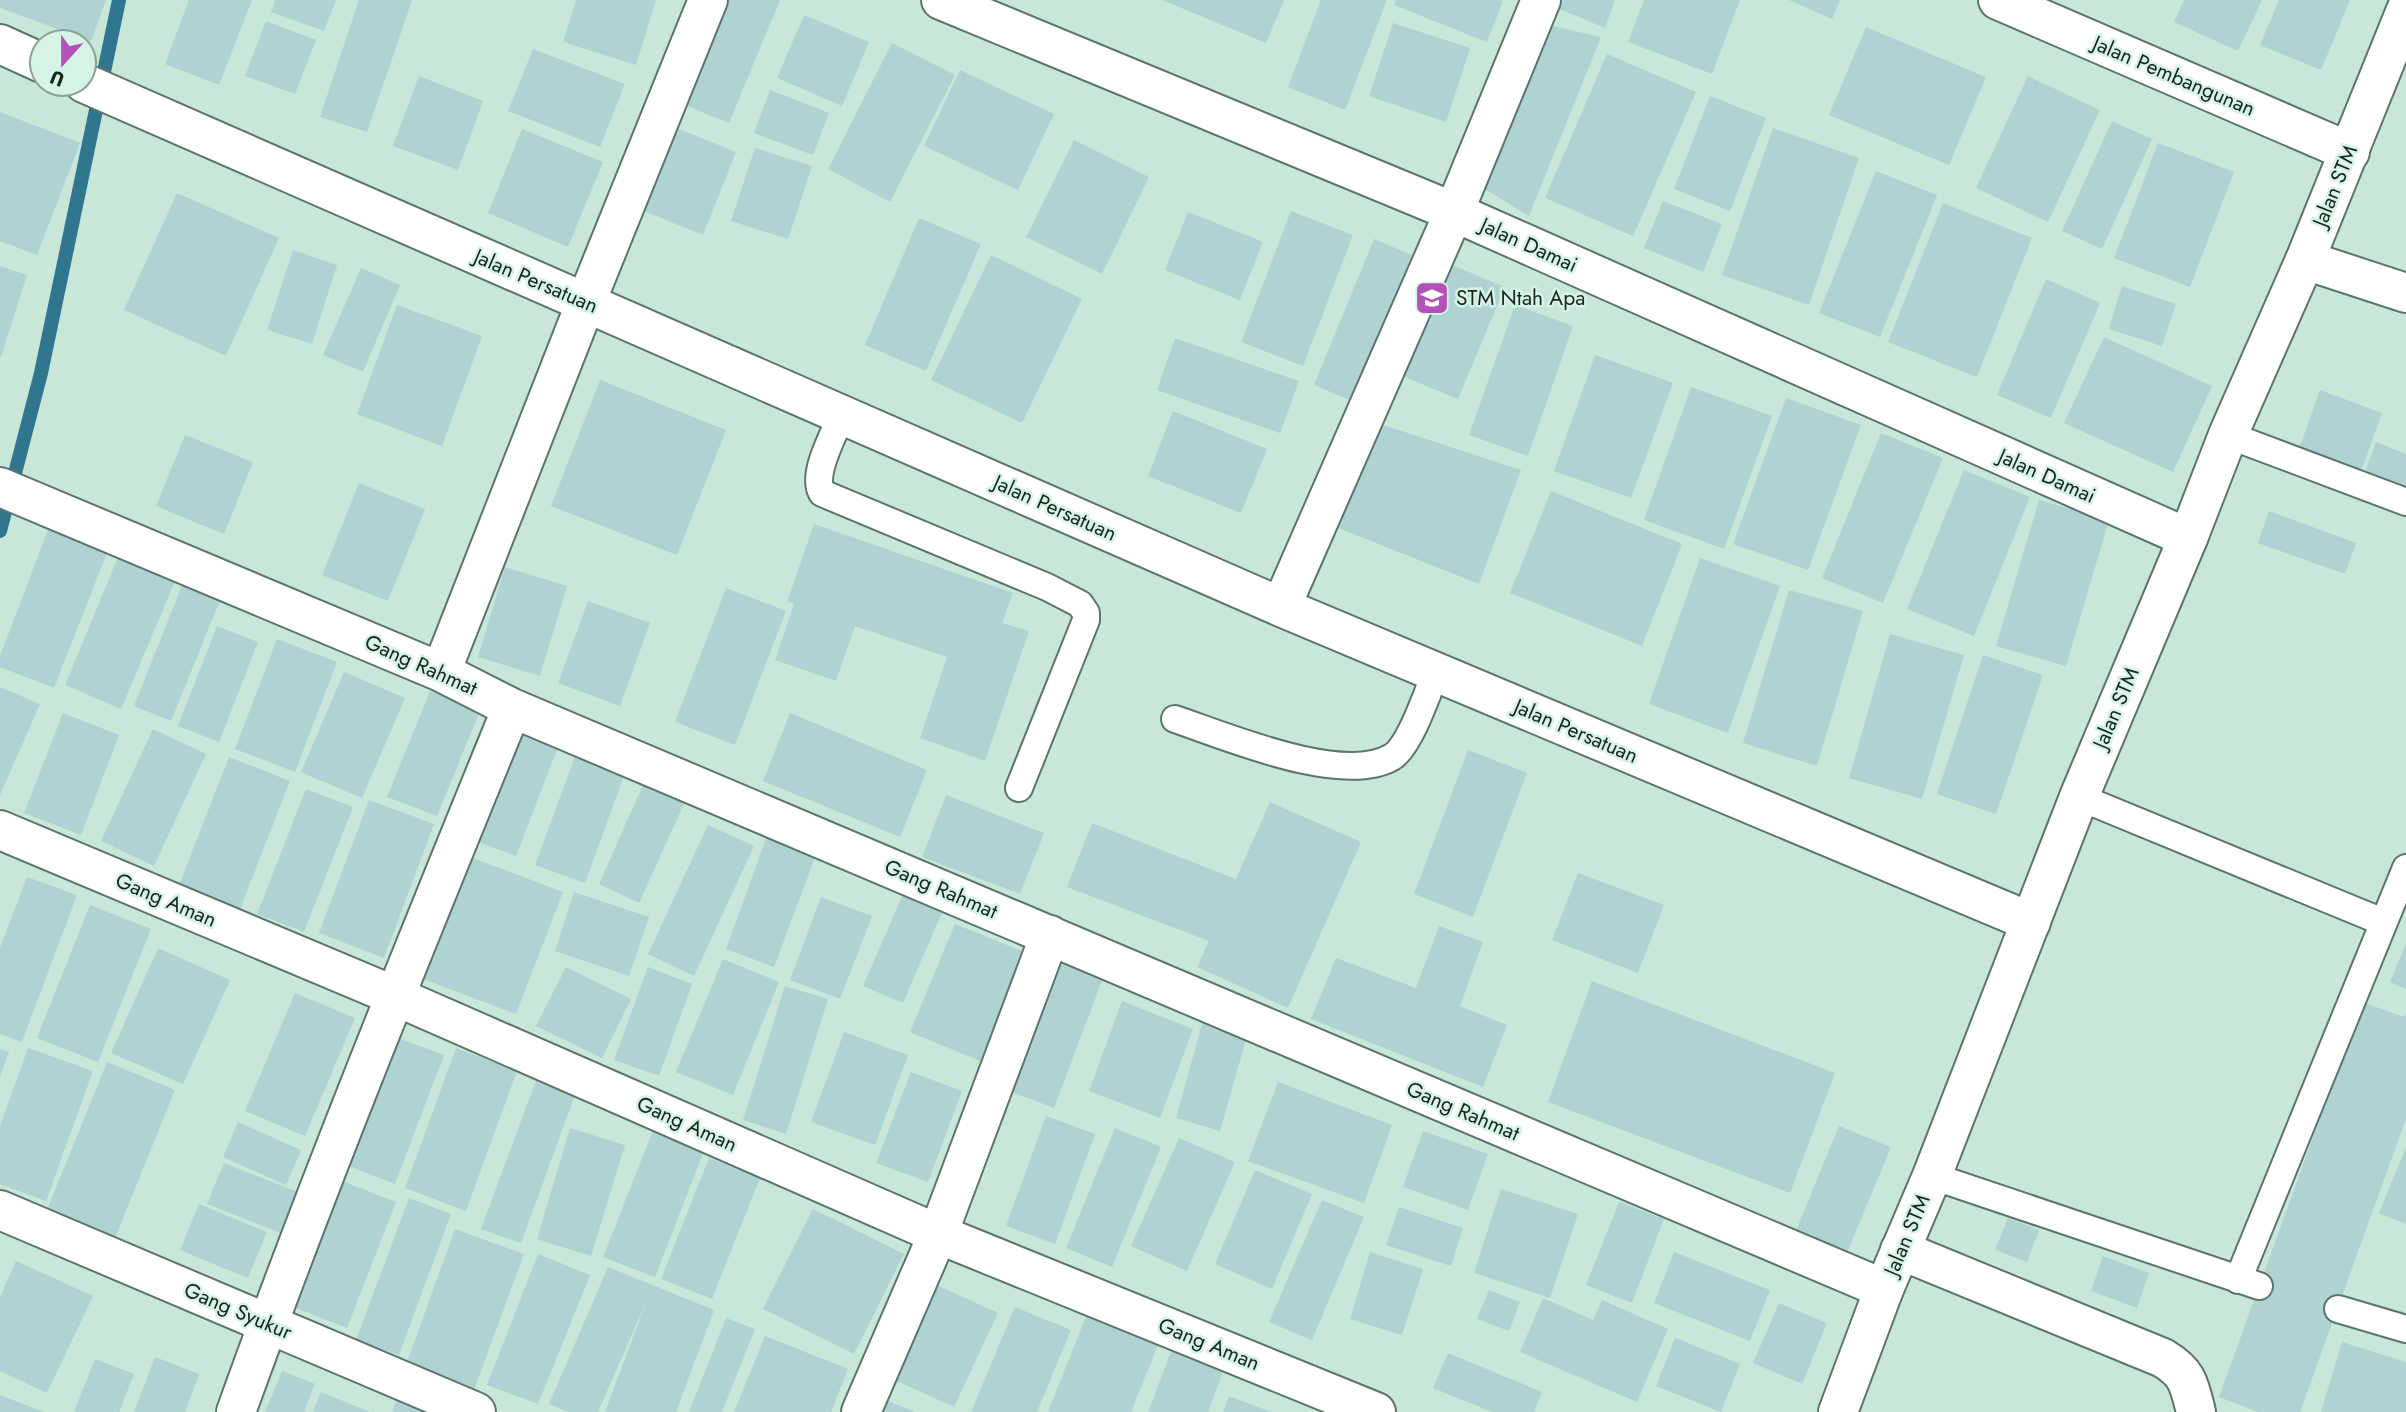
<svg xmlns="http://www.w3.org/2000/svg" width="2406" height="1412" viewBox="0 0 2406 1412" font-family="Jost,sans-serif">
<rect width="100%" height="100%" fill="#c9e7d8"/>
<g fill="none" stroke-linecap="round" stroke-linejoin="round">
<path stroke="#31768f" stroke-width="14" d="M0 531 41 373 119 0"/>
</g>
<path fill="#afd2d2" d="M0 0H106L91 41 0 8Z
M189 0H252L219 85 165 64Z
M275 0H336L324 31 271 12Z
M359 0H412L367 132 320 117Z
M576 0H656L636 65 563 42Z
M728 0H780L729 123 685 105Z
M1162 0H1284L1266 43Z
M1321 0H1387L1345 110 1288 87Z
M1396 0H1499L1503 1 1487 42 1394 5Z
M1546 0H1615L1605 28 1545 3Z
M1644 0H1740L1712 74 1628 42Z
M1789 0H1840L1832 19Z
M2184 0H2262L2238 51 2174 22Z
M2279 0H2350L2321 70 2260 45Z
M804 15 869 42 842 106 777 78Z
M266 21 316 40 295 94 245 76Z
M1536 22 1601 37 1529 216 1472 181Z
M1393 23 1470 48 1446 122 1369 96Z
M1866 27 1986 77 1949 165 1829 115Z
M892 43 955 75 890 202 828 169Z
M533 49 625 84 600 147 508 111Z
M1607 54 1696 92 1633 236 1545 198Z
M960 70 1054 114 1018 190 924 146Z
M419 76 483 101 458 170 393 146Z
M2028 76 2100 110 2048 222 1976 188Z
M770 90 829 113 813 155 754 133Z
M1710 96 1766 118 1730 211 1674 189Z
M0 112 80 143 37 255 0 241Z
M2112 121 2152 139 2102 249 2062 231Z
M662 122 736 152 703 235 629 205Z
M1773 128 1859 158 1809 305 1722 275Z
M522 129 603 162 568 247 488 213Z
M1074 140 1149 177 1102 274 1026 237Z
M2158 143 2234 172 2190 287 2114 258Z
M755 148 812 166 788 239 731 221Z
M1876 171 1937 195 1880 337 1819 313Z
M177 193 279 238 226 356 124 310Z
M1663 201 1722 224 1703 272 1644 248Z
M1943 203 2032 238 1977 377 1888 342Z
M1291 211 1353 235 1303 366 1241 342Z
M1188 212 1263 242 1240 300 1165 270Z
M919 218 981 244 926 371 865 345Z
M1374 239 1412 255 1352 401 1314 385Z
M293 250 337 265 312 344 267 330Z
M991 255 1082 299 1022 423 931 380Z
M1447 263 1505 287 1458 399 1400 375Z
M0 266 27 275 1 357H0Z
M361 268 400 285 363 372 323 355Z
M2046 279 2100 303 2051 418 1997 395Z
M2122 286 2176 304 2162 346 2109 329Z
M397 305 482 336 442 446 357 414Z
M1515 305 1573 326 1528 456 1469 435Z
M2104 337 2212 386 2173 472 2064 423Z
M1175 338 1299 381 1280 433 1157 390Z
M1595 355 1673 383 1631 498 1554 471Z
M600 380 726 430 677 555 551 506Z
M1691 387 1772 416 1724 549 1644 520Z
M2320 390 2382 413 2360 475 2298 452Z
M1786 398 1861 425 1808 570 1733 544Z
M1173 411 1267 449 1241 513 1148 476Z
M1368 420 1521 470 1479 584 1326 523Z
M1881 433 1943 458 1883 603 1822 578Z
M185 435 253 462 224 534 156 506Z
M2376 442 2406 454V497L2362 480Z
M1964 470 2030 497 1974 636 1907 609Z
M359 483 425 509 388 601 322 575Z
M1551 491 1682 544 1642 646 1510 593Z
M2039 500 2109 520 2066 666 1996 646Z
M2269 511 2356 543 2345 574 2258 543Z
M51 522 110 545 54 688 0 667V656Z
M814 524 1013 593 1002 623 1029 631 985 761 920 738 947 657 855 626 836 681 775 660 794 604 787 602Z
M119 555 176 579 121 709 65 685Z
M1700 558 1780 586 1728 733 1649 704Z
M505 567 567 586 540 676 478 657Z
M185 578 223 593 171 721 134 706Z
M726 588 786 611 735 745 675 722Z
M1789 590 1863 611 1817 766 1743 743Z
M588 601 650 623 620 706 558 683Z
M217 626 258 642 219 742 178 726Z
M1890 634 1964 655 1922 799 1849 778Z
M277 639 337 662 295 772 235 749Z
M1983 655 2043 675 1996 814 1937 794Z
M344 672 405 698 362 798 301 772Z
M0 687 40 704 0 795Z
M430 691 480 711 437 816 387 797Z
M63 713 119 735 81 835 24 813Z
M790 713 927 770 900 837 763 781Z
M520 717 563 734 516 856 473 840Z
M153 729 206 754 154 866 101 841Z
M1468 750 1527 773 1473 917 1414 894Z
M576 754 625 773 585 883 535 865Z
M229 757 290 781 240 909 179 885Z
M647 776 688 795 639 903 599 884Z
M306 789 353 807 304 932 257 914Z
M946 795 1044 833 1020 894 922 857Z
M369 800 434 824 384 958 319 933Z
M1270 802 1361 842 1288 1008 1197 967 1209 941 1067 887 1092 823 1236 879Z
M708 825 754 846 694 976 648 954Z
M771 825 820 844 774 967 726 949Z
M462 854 563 892 516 1014 415 976Z
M1578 873 1664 905 1638 973 1552 940Z
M27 877 77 895 22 1042 0 1034V948Z
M574 892 649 917 629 976 555 951Z
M904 892 944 908 903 1003 863 986Z
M821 897 872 916 840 999 790 980Z
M90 905 151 929 98 1062 37 1038Z
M955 924 1025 952 980 1061 910 1032Z
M1439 926 1483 942 1460 1006 1507 1025 1483 1087 1311 1019 1336 958 1416 988Z
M2406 943V989L2390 982Z
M158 948 230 980 183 1084 111 1053Z
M1055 956 1104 975 1054 1108 1004 1089Z
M723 959 779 982 733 1095 676 1072Z
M566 967 631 999 602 1058 536 1026Z
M648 967 692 984 659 1076 614 1060Z
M1592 981 1835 1073 1790 1193 1548 1102Z
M785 986 828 999 786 1134 743 1120Z
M295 993 355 1018 305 1136 245 1111Z
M1122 1001 1193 1029 1160 1118 1089 1091Z
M2362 1002 2404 1017 2406 1012V1119L2300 1412H2258L2219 1397Z
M1206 1010 1251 1022 1220 1131 1176 1118Z
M844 1032 908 1055 875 1145 811 1122Z
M384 1033 444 1055 395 1184 336 1161Z
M28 1048 93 1071 46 1201 0 1184V1126Z
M456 1048 517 1071 466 1211 405 1188Z
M0 1049 9 1052 0 1077Z
M107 1062 175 1090 113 1243 45 1215Z
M911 1072 962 1091 928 1182 876 1163Z
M537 1078 576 1092 521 1243 481 1229Z
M1278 1082 1392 1125 1364 1203 1248 1161Z
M1046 1116 1095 1134 1055 1244 1006 1226Z
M238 1122 301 1150 286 1185 223 1157Z
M656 1123 707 1143 655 1277 603 1257Z
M1839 1126 1891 1147 1844 1260 1793 1238Z
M570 1128 625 1145 591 1256 537 1239Z
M1115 1128 1161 1147 1112 1267 1066 1248Z
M1423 1131 1488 1154 1468 1210 1403 1187Z
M1179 1138 1235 1162 1187 1271 1131 1246Z
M2406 1147V1224L2379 1213Z
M709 1158 760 1178 712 1299 661 1279Z
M224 1163 300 1193 283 1234 207 1204Z
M1255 1170 1312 1194 1272 1289 1215 1264Z
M329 1176 396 1202 347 1328 280 1302Z
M1501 1189 1578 1214 1550 1298 1474 1273Z
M409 1198 451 1214 399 1355 356 1340Z
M1322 1200 1364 1217 1312 1340 1269 1322Z
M1619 1202 1664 1219 1632 1303 1586 1285Z
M199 1204 267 1232 248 1278 180 1250Z
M1399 1207 1463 1228 1451 1266 1386 1245Z
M813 1209 904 1254 854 1354 763 1309Z
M2008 1218 2039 1230 2027 1262 1995 1250Z
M455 1229 524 1254 474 1390 406 1365Z
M1370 1252 1423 1269 1402 1335 1350 1319Z
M1674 1252 1770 1290 1750 1341 1654 1303Z
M538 1254 590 1275 538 1404 487 1385Z
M2103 1256 2149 1273 2137 1308 2091 1291Z
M16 1261 93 1296 47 1393 0 1371V1297Z
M608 1267 714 1310 676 1412H605L647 1300 598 1412H569L549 1404Z
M930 1282 998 1313 954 1407 886 1376Z
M1489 1290 1520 1302 1509 1331 1477 1319Z
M1543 1298 1593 1320 1602 1300 1668 1329 1637 1402 1520 1352Z
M1779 1303 1827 1323 1802 1384 1753 1363Z
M1091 1304 1163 1333 1131 1412H1048Z
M1015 1307 1071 1330 1037 1412H971Z
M726 1318 755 1329 722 1412H689Z
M765 1336 848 1369 831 1412H734Z
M1675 1338 1740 1364 1721 1412 1656 1386Z
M2342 1342 2406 1362V1412H2321Z
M1174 1344 1226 1364 1208 1412H1148Z
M1448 1353 1542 1392 1534 1412H1492L1433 1388Z
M155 1357 199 1374 185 1412H134Z
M95 1359 134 1374 119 1412H74Z
M282 1371 315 1384 304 1412H265Z
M321 1392 370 1412H313Z
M0 1395 44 1412H0Z
M876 1396 915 1412H869Z
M1229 1396 1271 1412H1223Z
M397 1399 429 1412H392Z"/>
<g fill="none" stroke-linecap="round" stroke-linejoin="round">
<g stroke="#5b7669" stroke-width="30">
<path id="lane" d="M842 415C834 434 811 474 822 493L1047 587 1080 604 1086 613V620L1019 788
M2228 435 2406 502
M1175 719C1225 736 1343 786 1392 757 1409 747 1429 691 1435 672
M2079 797 2383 922
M1932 1176 2259 1286
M2238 1280 2406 868
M2338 1309 2406 1329"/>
</g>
<g stroke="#5b7669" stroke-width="42">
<path id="street" d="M941 0 1454 212 2188 538
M1998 0 2350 152
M0 44 42 63
M84 83 1281 607 2031 922
M2305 260 2406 293
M0 487 441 672 512 708 1884 1289
M1281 607 1454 212 1541 0
M441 672 586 302 708 0
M0 830 395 996 938 1234 1376 1412
M0 1210 476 1412
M1900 1250 2163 1358C2188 1373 2189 1384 2196 1412
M236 1412C321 1175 417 941 512 708
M861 1412 938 1234 1050 935"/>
</g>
<g stroke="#5b7669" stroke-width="42">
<path id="secondary" d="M1838 1412 1884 1289 1932 1176 2079 797 2188 538 2228 435 2305 260 2406 10"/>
</g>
<use href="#lane" stroke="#fff" stroke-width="26"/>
<use href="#street" stroke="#fff" stroke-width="38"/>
<use href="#secondary" stroke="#fff" stroke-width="38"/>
</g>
<defs>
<g id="school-square" transform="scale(1.75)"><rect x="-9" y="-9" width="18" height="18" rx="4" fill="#b351b8" stroke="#d6f4e5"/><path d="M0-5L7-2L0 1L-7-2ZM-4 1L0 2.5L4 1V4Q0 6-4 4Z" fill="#fff"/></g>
</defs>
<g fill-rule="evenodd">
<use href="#school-square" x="1432" y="298"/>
</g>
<g text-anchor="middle" stroke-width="5" stroke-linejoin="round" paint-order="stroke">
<g font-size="21" fill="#1a2520" stroke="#d6f4e5">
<text transform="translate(2174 76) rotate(23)" y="7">Jalan Pembangunan</text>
<text transform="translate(2335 186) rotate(-68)" y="7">Jalan STM</text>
<text transform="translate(1529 245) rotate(24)" y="7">Jalan Damai</text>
<text transform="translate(536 281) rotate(23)" y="7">Jalan Persatuan</text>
<text transform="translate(2047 476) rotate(24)" y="7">Jalan Damai</text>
<text transform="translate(1055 508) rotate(24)" y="7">Jalan Persatuan</text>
<text transform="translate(421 665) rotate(24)" y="7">Gang Rahmat</text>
<text transform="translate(2116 708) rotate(-67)" y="7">Jalan STM</text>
<text transform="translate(1576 731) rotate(23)" y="7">Jalan Persatuan</text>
<text transform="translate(941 889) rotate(23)" y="7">Gang Rahmat</text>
<text transform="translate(166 900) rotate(23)" y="7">Gang Aman</text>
<text transform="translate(1463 1111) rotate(23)" y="7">Gang Rahmat</text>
<text transform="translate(687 1124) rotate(24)" y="7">Gang Aman</text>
<text transform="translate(1907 1235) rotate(-67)" y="7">Jalan STM</text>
<text transform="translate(238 1311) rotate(23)" y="7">Gang Syukur</text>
<text transform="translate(1209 1344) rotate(22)" y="7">Gang Aman</text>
</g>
<g font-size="21" fill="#1a2520" stroke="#d6f4e5" text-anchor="start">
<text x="1456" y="305">STM Ntah Apa</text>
</g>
</g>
<g transform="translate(63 63) rotate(201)"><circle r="33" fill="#d6f4e5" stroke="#8ba196" stroke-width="2"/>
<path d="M0-5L12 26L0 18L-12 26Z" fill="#b351b8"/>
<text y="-10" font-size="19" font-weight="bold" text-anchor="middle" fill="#1a2520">U</text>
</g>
</svg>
